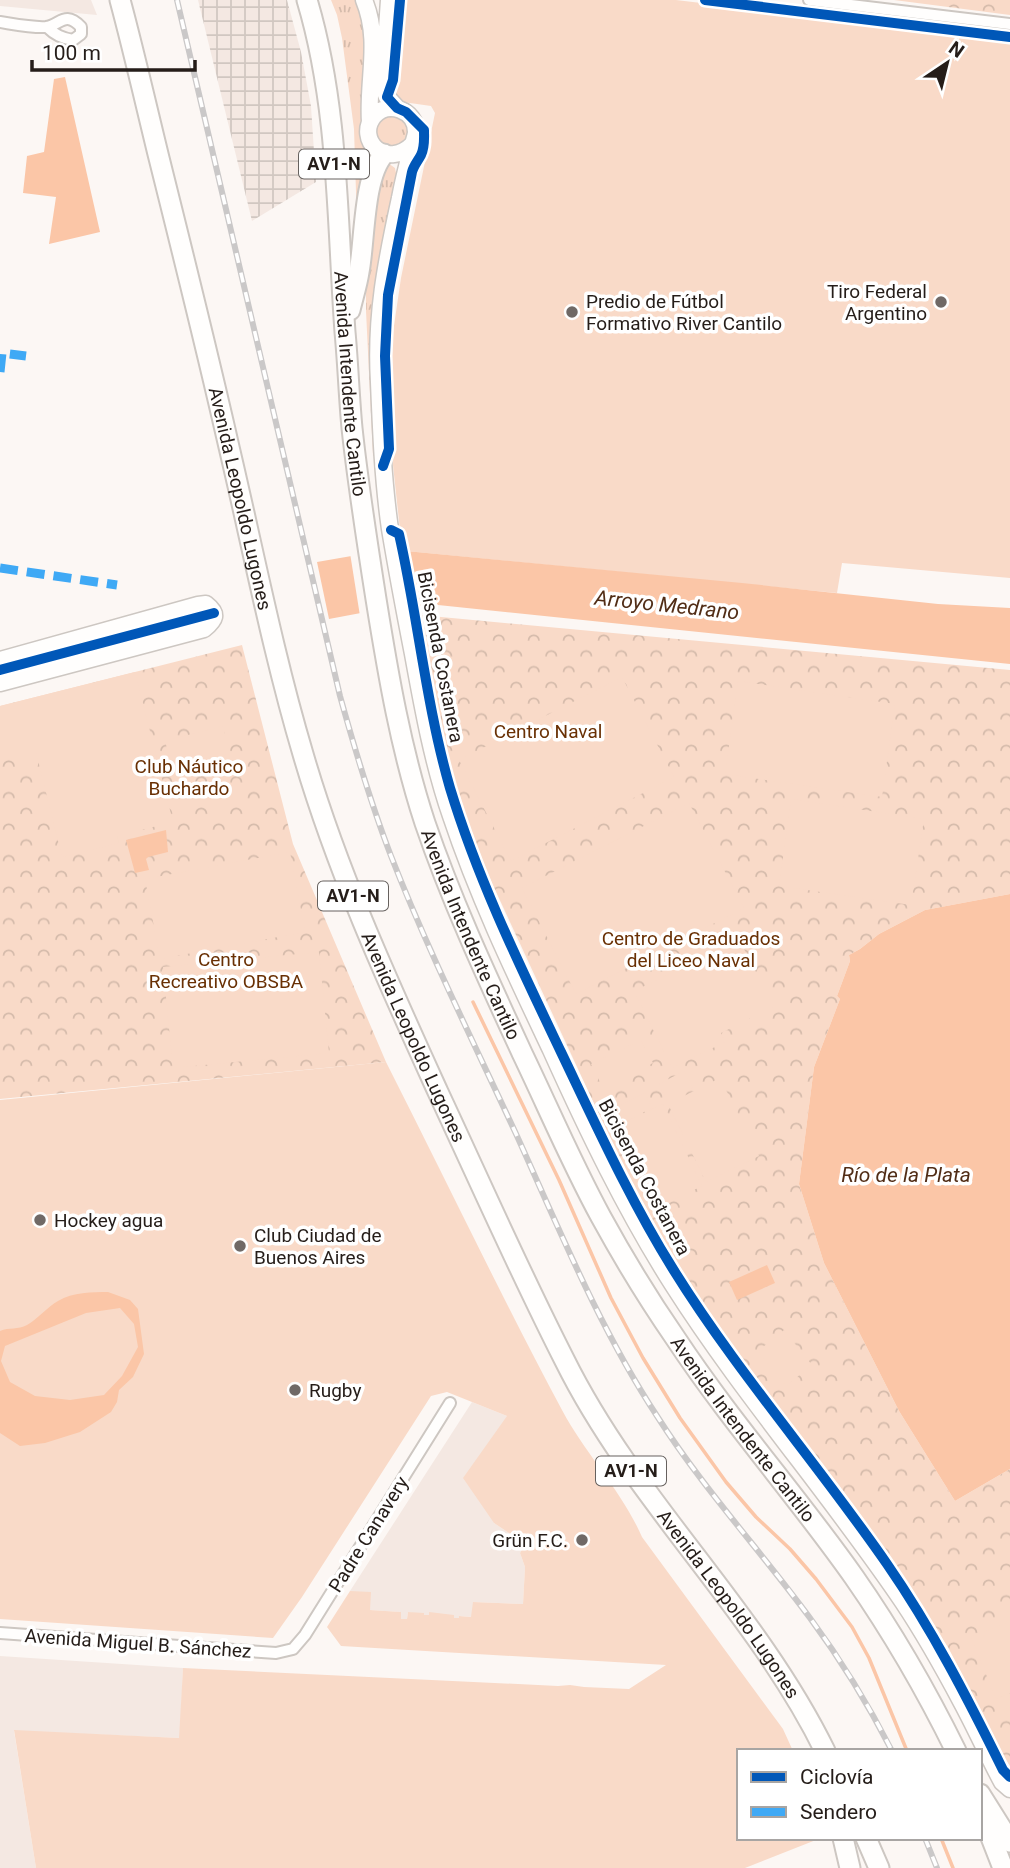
<svg xmlns="http://www.w3.org/2000/svg" width="1010" height="1868" viewBox="0 0 1010 1868" font-family="Roboto,sans-serif">
<defs>
<pattern id="industrial-grid" width="8" height="8" patternUnits="userSpaceOnUse" patternTransform="scale(1.75)"><rect width="8" height="8" fill="#f4e8e2"/><path d="M0 4h8M4 0v8" fill="none" stroke="#d1c7c1"/></pattern>
<pattern id="grass-tufts" width="24" height="20" patternUnits="userSpaceOnUse" patternTransform="scale(1.75)"><rect width="24" height="20" fill="#f9dac8"/><path d="M3 7l-1-3M5 7V3M7 7l1-3M15 17l-1-3M17 17v-4M19 17l1-3" fill="none" stroke="#d5bbab"/></pattern>
<pattern id="park-crowns" width="20" height="18" patternUnits="userSpaceOnUse" patternTransform="scale(1.75)"><rect width="20" height="18" fill="#f9dac8"/><path d="M2 6a3 3 0 1 1 6 0M12 15a3 3 0 1 1 6 0" fill="none" stroke="#d5bbab"/></pattern>
</defs>
<rect width="100%" height="100%" fill="#fcf7f4"/>
<path fill="#f4e8e2" d="M0 0H91L97 15 0 6Z
M472 1402 507 1416 494 1523 525 1544 520 1553 525 1567 523 1604 474 1602 472 1617 460 1616 459 1618H454V1615H423L408 1612 407 1619H401V1612L370 1610 350 1591Z
M0 1656 183 1668 180 1738 14 1731 36 1868H0Z"/>
<path fill="url(#industrial-grid)" d="M198 0H287L301 52 311 106 316 182 252 221Z"/>
<path fill="url(#grass-tufts)" d="M331 0H360L362 3 374 156 357 224 354 129 342 38 337 15Z
M393 114C413 123 413 140 393 150L376 142 375 122 383 116Z
M388 163 395 168 397 178 376 279 372 323 375 455 373 456 366 311V264L377 170Z"/>
<path fill="url(#park-crowns)" d="M894 0H1010V15Z
M420 615 1010 670V894L925 910 879 934 860 949 849 955 850 961 837 996 840 999 814 1067 799 1184 824 1263 899 1411 955 1501 1010 1469V1766L1003 1756 948 1647 818 1460 717 1326 640 1203 491 881 457 800 436 718Z
M242 645 293 844 386 1062 0 1099V706Z"/>
<path fill="#f9dac8" d="M402 0H676L1010 40V578L842 563 837 593 406 551 400 530 393 465 391 346 401 278 435 113 431 106 403 102 395 92Z
M135 672 173 822 117 836 119 843 62 857 36 752 0 760V706Z
M622 677 674 777 511 861 459 760Z
M738 681 895 704 882 797 725 774Z
M223 726 230 754 172 767 165 741Z
M791 799 924 819 911 905 779 886Z
M689 803 744 908 576 994 522 888Z
M290 852 305 932 160 959 145 879Z
M736 933 773 1007 721 1033 725 1042 672 1068 634 991 686 966 683 959Z
M319 952 329 1053 173 1068 163 967Z
M641 1040 653 1063 603 1088 591 1064Z
M386 1062C445 1178 501 1296 562 1410 586 1455 622 1491 642 1537L783 1729 793 1751H739V1838H821L745 1868H36L14 1730 179 1738 183 1668 558 1686 570 1685 584 1687 629 1689 666 1665 341 1646 327 1627 350 1591 371 1592 370 1610 401 1612V1619H407L408 1612 424 1613V1615H429V1612L454 1615V1618H459V1616L471 1617 473 1602 523 1604 525 1567 520 1553 525 1544 494 1523 463 1478 507 1416 447 1392 431 1396 302 1597 273 1638 0 1619V1100Z
M684 1071 693 1088 667 1101 659 1084Z
M720 1078 759 1156 706 1182 668 1104Z
M645 1093 652 1108 628 1120 621 1105Z
M663 1104 702 1186 661 1206 621 1124Z
M784 1330 812 1365 786 1386 758 1351Z
M1010 1622V1693L996 1699 971 1637Z"/>
<path fill="#fbc6a7" fill-rule="evenodd" d="M65 77 100 232 49 244 56 197 23 193 27 156 44 152 54 79Z
M386 550 406 551 742 583 938 604 1010 608V664L438 605 398 606 329 619 317 562Z
M166 830 168 852 148 857 146 859 149 870 135 873 126 840Z
M1010 894V1469L955 1501 899 1411 824 1263 799 1184 814 1067 840 999 837 996 850 961 849 955 860 949 879 934 925 910Z
M767 1265 775 1283 737 1300 729 1282Z
M108 1292 130 1300 138 1309 144 1354 133 1377 119 1390 117 1402 111 1412 80 1432 45 1443 20 1446 0 1433V1331C9 1327 18 1330 27 1325 38 1319 47 1307 58 1301 73 1292 92 1292 108 1292ZM120 1308 134 1324 138 1347 122 1376 104 1395 70 1400 35 1396 10 1382 1 1361 5 1346 86 1313Z"/>
<path fill="#fcf7f4" d="M386 547H405L415 609H398L360 616 350 553Z"/>
<g fill="none" stroke-linecap="round" stroke-linejoin="round">
<path stroke="#fbc6a7" stroke-width="3.5" d="M473 1002 559 1180 611 1298 643 1358 680 1418 726 1482 756 1517 790 1549 816 1579 852 1627 869 1658 907 1751
M941 1838 953 1868"/>
<g stroke="#cdc7c2" stroke-width="14">
<path id="street" d="M809 0 1010 24
M0 22C13 24 33 28 46 27 60 25 65 10 81 27V34L73 40C62 38 55 35 47 27
M0 1633 276 1653 293 1649 305 1635 450 1403"/>
</g>
<g stroke="#cdc7c2" stroke-width="19">
<path id="secondary" d="M364 0C381 41 367 80 370 122
M389 0 383 87 387 97 397 108
M413 144C386 171 355 139 374 116 388 100 416 110 416 132 416 135 412 147 411 151 407 166 403 182 400 198 386 262 375 317 379 382 381 431 383 480 390 529 397 571 405 613 413 654 423 709 433 764 451 816 478 897 515 974 551 1050 587 1130 626 1211 673 1285 743 1395 830 1494 903 1602 925 1635 944 1669 962 1703 976 1729 988 1756 1002 1782L1010 1789
M0 660 198 605 206 604C219 614 215 620 204 629L0 683"/>
</g>
<g stroke="#cdc7c2" stroke-width="23">
<g id="highway">
<path id="s1" d="M120 0C134 52 146 105 159 158 183 254 207 350 229 447 253 549 273 653 303 754 337 871 388 982 438 1092 480 1182 520 1273 565 1361 635 1502 756 1610 825 1751"/>
<path id="s2" d="M307 0C339 107 337 221 345 332 348 364 349 396 352 428 358 485 367 542 376 599 388 674 401 750 425 823 452 902 487 977 522 1053 548 1107 572 1164 601 1217 624 1259 649 1300 676 1339 731 1422 797 1496 854 1577 893 1633 926 1690 956 1751"/>
<path d="M350 310C353 297 357 285 359 272 365 241 363 177 384 154"/>
<path d="M980 1794 1010 1842"/>
<path d="M980 1809 1003 1868"/>
<path d="M843 1838 850 1868"/>
<path d="M866 1838 879 1868"/>
</g>
</g>
<use href="#street" stroke="#fffefd" stroke-width="10"/>
<use href="#secondary" stroke="#fffefd" stroke-width="16"/>
<use href="#highway" stroke="#fffefd" stroke-width="19"/>
<g stroke="#cac8c8" stroke-width="6">
<path id="rail" d="M177 0 340 696C355 750 371 804 391 856 428 951 474 1043 517 1136 560 1231 600 1329 657 1416 702 1487 760 1550 810 1618 841 1660 868 1704 892 1751
M925 1838 937 1868"/>
</g>
<use href="#rail" stroke="#fff" stroke-width="3.5" stroke-dasharray="10" stroke-linecap="butt"/>
<path stroke="#3fa9f5" stroke-width="9" stroke-dasharray="18 9" stroke-linecap="butt" d="M0 372 2 353 26 356
M0 568 117 585"/>
<g stroke="#fff" stroke-width="15">
<path id="cycleway" d="M705 0 1010 37
M383 466 389 449 385 356 388 295 412 172C414 165 418 161 421 155 425 147 424 139 424 130L406 112 397 108 387 97 393 80 400 0
M391 530 399 534C418 618 426 705 450 788 478 880 520 966 561 1052 596 1125 630 1200 673 1269 737 1372 818 1464 887 1564 932 1629 968 1699 1003 1770L1010 1777
M0 670 214 613"/>
</g>
<use href="#cycleway" stroke="#0057b8" stroke-width="10"/>
</g>
<g fill="#706966" stroke="#fff" stroke-width="2.5">
<circle cx="941" cy="302" r="7"/>
<circle cx="572" cy="312" r="7"/>
<circle cx="40" cy="1220" r="7"/>
<circle cx="240" cy="1246" r="7"/>
<circle cx="295" cy="1390" r="7"/>
<circle cx="582" cy="1540" r="7"/>
</g>
<g text-anchor="middle" stroke-width="7" stroke-linejoin="round" paint-order="stroke">
<g fill="#fff" stroke="#66615e" stroke-width="2">
<rect x="299" y="149.5" width="70" height="29" rx="5"/>
<rect x="318" y="881.5" width="70" height="29" rx="5"/>
<rect x="596" y="1456.5" width="70" height="29" rx="5"/>
</g>
<g font-size="18" font-weight="bold" fill="#251d19">
<text x="334" y="170">AV1-N</text>
<text x="353" y="902">AV1-N</text>
<text x="631" y="1477">AV1-N</text>
</g>
<g font-size="19" fill="#251d19" stroke="#fff" text-anchor="start">
<text x="927" y="298" text-anchor="end">Tiro Federal<tspan x="927" dy="22">Argentino</tspan></text>
<text x="586" y="308">Predio de Fútbol<tspan x="586" dy="22">Formativo River Cantilo</tspan></text>
<text x="54" y="1227">Hockey agua</text>
<text x="254" y="1242">Club Ciudad de<tspan x="254" dy="22">Buenos Aires</tspan></text>
<text x="309" y="1397">Rugby</text>
<text x="568" y="1547" text-anchor="end">Grün F.C.</text>
</g>
<g font-size="19" fill="#251d19" stroke="#fff">
<text dy="7" stroke="none"><textPath href="#s2" startOffset="387">Avenida Intendente Cantilo</textPath></text>
<text dy="7" stroke="none"><textPath href="#s1" startOffset="513">Avenida Leopoldo Lugones</textPath></text>
<text transform="translate(441 657) rotate(79)" y="7">Bicisenda Costanera</text>
<text dy="7" stroke="none"><textPath href="#s2" startOffset="954">Avenida Intendente Cantilo</textPath></text>
<text dy="7" stroke="none"><textPath href="#s1" startOffset="1080">Avenida Leopoldo Lugones</textPath></text>
<text transform="translate(645 1177) rotate(62)" y="7">Bicisenda Costanera</text>
<text dy="7" stroke="none"><textPath href="#s2" startOffset="1521">Avenida Intendente Cantilo</textPath></text>
<text transform="translate(368 1534) rotate(-58)" y="7">Padre Canavery</text>
<text dy="7" stroke="none"><textPath href="#s1" startOffset="1731">Avenida Leopoldo Lugones</textPath></text>
<text transform="translate(138 1643) rotate(4)" y="7">Avenida Miguel B. Sánchez</text>
</g>
<g font-size="19" fill="#693004" stroke="#fff">
<text x="548" y="738">Centro Naval</text>
<text x="189" y="773">Club Náutico<tspan x="189" dy="22">Buchardo</tspan></text>
<text x="691" y="945">Centro de Graduados<tspan x="691" dy="22">del Liceo Naval</tspan></text>
<text x="226" y="966">Centro<tspan x="226" dy="22">Recreativo OBSBA</tspan></text>
</g>
<g font-size="21" font-style="italic" fill="#512d16" stroke="#fff">
<text transform="translate(667 605) rotate(6)" y="7">Arroyo Medrano</text>
<text x="906" y="1182">Río de la Plata</text>
</g>
</g>
<rect x="737" y="1749" width="245" height="91" fill="#ffffff" stroke="#a8a5a3" stroke-width="2"/>
<rect x="751" y="1772" width="35" height="10" fill="#0057b8" stroke="#a8a5a3" stroke-width="2"/>
<text x="800" y="1784" font-size="21" fill="#251d19">Ciclovía</text>
<rect x="751" y="1807" width="35" height="10" fill="#3fa9f5" stroke="#a8a5a3" stroke-width="2"/>
<text x="800" y="1819" font-size="21" fill="#251d19">Sendero</text>
<g transform="translate(947 63) rotate(35)" stroke="#ffffff" stroke-width="5" paint-order="stroke">
<path d="M0-5L12 26L0 18L-12 26Z" fill="#251d19"/>
<text y="-10" font-size="19" font-weight="bold" text-anchor="middle" fill="#251d19">N</text>
</g>
<path d="M32 60v10h163v-10" fill="none" stroke="#251d19" stroke-width="3.5"/>
<text x="42" y="60" font-size="21" fill="#251d19" stroke="#ffffff" stroke-width="5" paint-order="stroke">100 m</text>
</svg>
